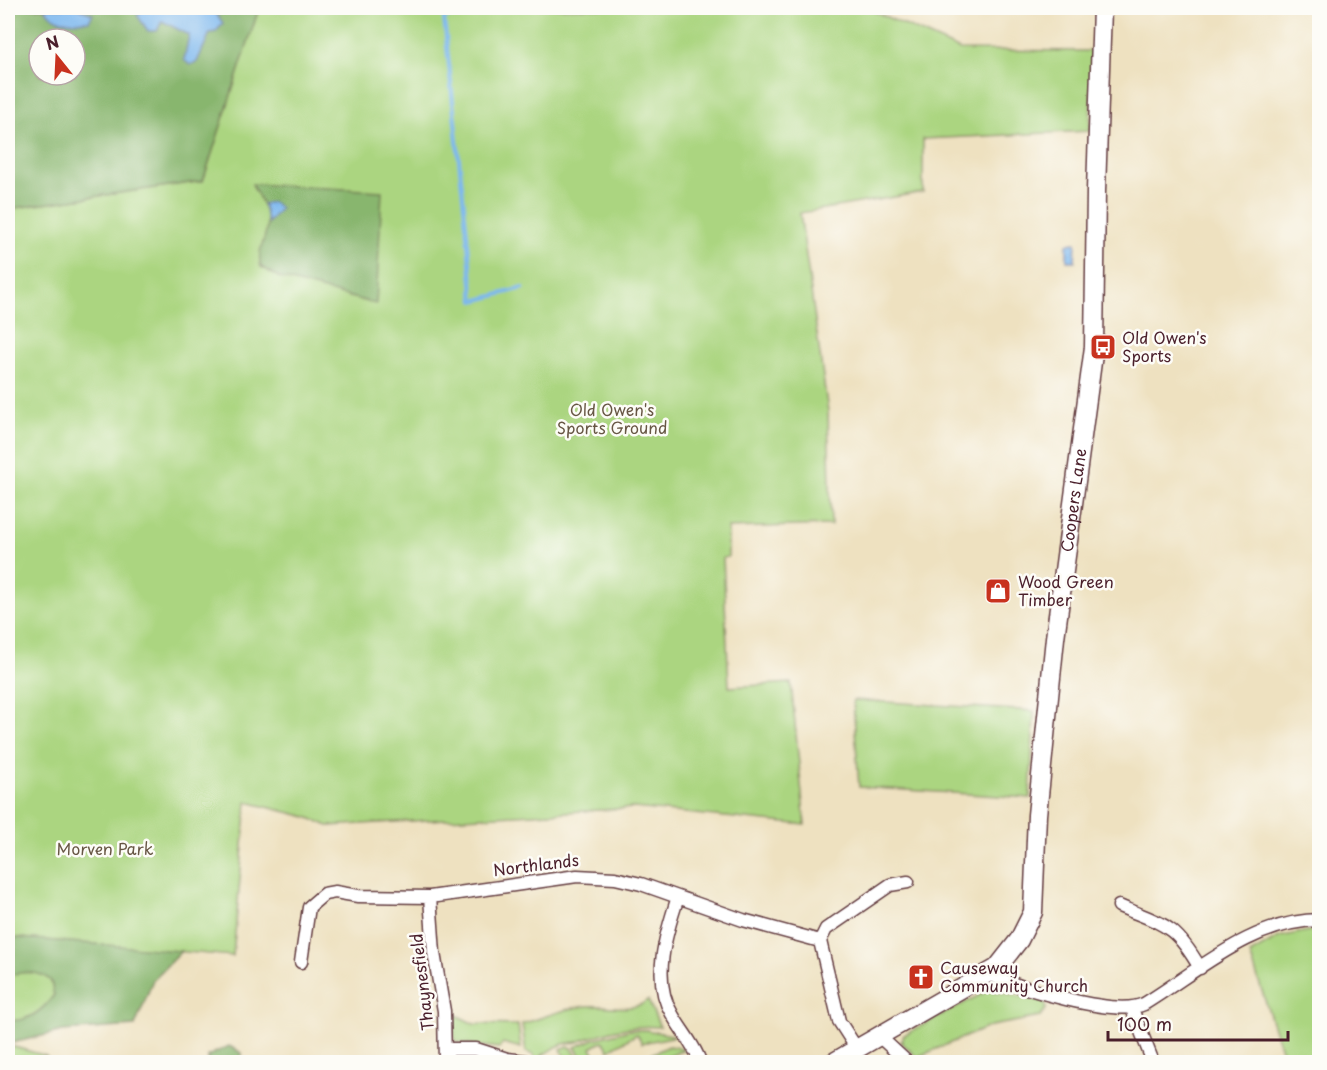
<svg xmlns="http://www.w3.org/2000/svg" width="1327" height="1070" viewBox="0 0 1327 1070" font-family="'Playpen Sans',sans-serif">
<rect width="100%" height="100%" fill="#fdfcf7"/>
<filter id="ink" filterUnits="userSpaceOnUse"><feTurbulence type="fractalNoise" baseFrequency=".0167" numOctaves="2"/><feDisplacementMap in="SourceGraphic" scale="12" xChannelSelector="R" yChannelSelector="G"/><feConvolveMatrix kernelMatrix="1 2 1 2 8 2 1 2 1" color-interpolation-filters="sRGB"/></filter>
<filter id="wash" filterUnits="userSpaceOnUse"><feTurbulence type="fractalNoise" baseFrequency=".008" numOctaves="4" result="noise"/><feDisplacementMap in="SourceGraphic" scale="24" xChannelSelector="R" yChannelSelector="G"/><feGaussianBlur stdDeviation="1.35" result="paint"/><feColorMatrix in="noise" values="0 0 0 0 0 0 0 0 0 0 0 0 0 0 0 0 0 1.4 0 .05"/><feComposite in="paint" operator="in"/></filter>
<g filter="url(#wash)">
<rect width="100%" height="100%" fill="#eee1c0"/>
<path fill="#abd580" stroke="#7a7a56" stroke-width="1.5" d="M259 8H867L960 50 1092 51 1090 131 923 139V192L800 213 828 412 831 525 728 528V557L723 558 729 687 791 683 805 825 634 808 328 826 307 817 247 802 233 956 8 937V209L203 181Z
M853 700 1034 711 1030 798 859 787Z
M1308 931H1319V1062H1285L1250 954 1279 937Z
M21 971 42 973 51 981 54 995C43 1010 27 1023 8 1020V976Z
M989 990 1045 1001 1046 1009 1040 1017 991 1026 917 1057 901 1042 904 1035Z
M648 1000 660 1027C629 1024 606 1032 577 1042 574 1043 571 1042 568 1043 557 1044 545 1054 535 1060L534 1055 526 1052 522 1024C546 1017 572 1004 599 1006 615 1007 635 1011 648 1000Z
M452 1013 474 1024 518 1025 521 1048 503 1043 499 1048C491 1047 460 1044 455 1041Z
M630 1030H646L677 1036 642 1043 637 1034 609 1050 603 1041 591 1048 597 1058 593 1060 595 1062H584L575 1047 594 1039Z
M8 1045 46 1056 50 1062H8Z
M568 1046 572 1048 580 1062H567L561 1049Z
M669 1046 684 1049 659 1062H653L649 1055Z
M466 1055 485 1057 498 1062H453L455 1059Z"/>
<path fill="#88b66e" stroke="#696a4c" stroke-width="1.5" fill-rule="evenodd" d="M8 8H259L203 181 8 209ZM39 39H75V75H39Z
M252 184 382 191 376 304 280 278 261 267C256 251 266 241 267 224 269 209 257 197 252 184Z
M8 937 181 951 153 980 135 1026 63 1031 8 1044V1020C27 1023 43 1010 54 995L51 981C38 970 23 971 8 976Z
M229 1046 242 1053V1062H248H208V1056Z"/>
<path fill="#7db8ef" stroke="#646c8d" stroke-width="1.5" d="M45 8H77L93 14 89 21C72 22 54 25 45 8Z
M146 8H212L223 23 216 32 210 33 197 62 190 65 184 60 189 35 162 21 157 31H148L137 15Z
M272 202 281 208 268 223 263 204Z
M1076 243 1075 261H1067V244Z"/>
<g fill="none" stroke-linecap="round" stroke-linejoin="round">
<path stroke="#7db8ef" stroke-width="4" d="M465 8 466 11 444 18 474 301 523 288"/>
</g>
</g>
<g filter="url(#ink)">
<g fill="none" stroke-linecap="round" stroke-linejoin="round">
<g stroke="#633c41" stroke-width="15">
<path id="street" d="M430 897 434 953 444 1011 445 1062
M678 897C666 933 651 980 672 1014 680 1029 696 1047 700 1062
M1119 906C1164 925 1174 923 1200 968
M301 962 309 907 324 894 335 892 358 896 430 897 577 876 615 878 641 884 743 920 820 941
M987 974C1019 987 1115 1018 1144 1004 1198 971 1253 920 1320 920
M1132 1009 1153 1062
M879 1036 907 1062
M446 1049H476L507 1059 525 1061
M857 1049 839 1021 820 941 826 929 890 885 908 882"/>
</g>
<g stroke="#633c41" stroke-width="21">
<g id="secondary">
<path id="s1" d="M834 1062 997 968 1019 940 1033 912 1037 815 1055 638 1094 347 1096 191 1102 8"/>
</g>
</g>
<use href="#street" stroke="#fff" stroke-width="12"/>
<use href="#secondary" stroke="#fff" stroke-width="18"/>
</g>
</g>
<defs>
<g id="bus-square" transform="scale(1.35)"><rect x="-9" y="-9" width="18" height="18" rx="4" fill="#c8321e" stroke="#fdfcf7"/><path d="M-5-6H5V4H4V6H2V4H-2V6H-4V4H-5ZM-3.5-4V0h7V-4ZM-3.5 1.2v1.5H-2V1.2ZM2 1.2v1.5H3.5V1.2Z" fill="#fff"/></g>
<g id="shop-square" transform="scale(1.35)"><rect x="-9" y="-9" width="18" height="18" rx="4" fill="#c8321e" stroke="#fdfcf7"/><path d="M-5-2.5h2.3a2.7 3.5 0 0 1 5.4 0H5L5.5 6h-11ZM-1.5-2.5h3a1.5 2.3 0 0 0-3 0Z" fill="#fff"/></g>
<g id="church-square" transform="scale(1.35)"><rect x="-9" y="-9" width="18" height="18" rx="4" fill="#c8321e" stroke="#fdfcf7"/><path d="M-1.2-6h2.4v3.5h3.3v2.4h-3.3V6h-2.4V-.1h-3.3v-2.4h3.3Z" fill="#fff"/></g>
</defs>
<g fill-rule="evenodd">
<use href="#bus-square" x="1103" y="347"/>
<use href="#shop-square" x="998" y="591"/>
<use href="#church-square" x="921" y="977"/>
</g>
<g text-anchor="middle" stroke-width="5" stroke-linejoin="round" paint-order="stroke">
<g font-size="16" fill="#4a1f2b" stroke="#fdfcf7" text-anchor="start">
<text x="1122" y="344">Old Owen's<tspan x="1122" dy="18">Sports</tspan></text>
<text x="1018" y="588">Wood Green<tspan x="1018" dy="18">Timber</tspan></text>
<text x="940" y="974">Causeway<tspan x="940" dy="18">Community Church</tspan></text>
</g>
<g font-size="16" fill="#675644" stroke="#fdfcf7">
<text x="612" y="416">Old Owen's<tspan x="612" dy="18">Sports Ground</tspan></text>
<text x="105" y="855">Morven Park</text>
</g>
<g font-size="16" fill="#4a1f2b" stroke="#fdfcf7">
<text dy="6" stroke="none"><textPath href="#s1" startOffset="669">Coopers Lane</textPath></text>
<text transform="translate(536 865) rotate(-7)" y="6">Northlands</text>
<text transform="translate(422 982) rotate(-97)" y="6">Thaynesfield</text>
</g>
</g>
<rect width="1327" height="1070" fill="none" stroke="#fdfcf7" stroke-width="30"/>
<g transform="translate(57 57) rotate(342)"><circle r="28" fill="#fdfcf7" stroke="#b5a4a5" stroke-width="1.5"/>
<path d="M0-4.5L10 22L0 15L-10 22Z" fill="#c8321e"/>
<text y="-9" font-size="16" font-weight="bold" text-anchor="middle" fill="#4a1f2b">N</text>
</g>
<path d="M1108 1031v9h180v-9" fill="none" stroke="#4a1f2b" stroke-width="3"/>
<text x="1117" y="1031" font-size="18" fill="#4a1f2b" stroke="#fdfcf7" stroke-width="4.5" paint-order="stroke">100 m</text>
</svg>
